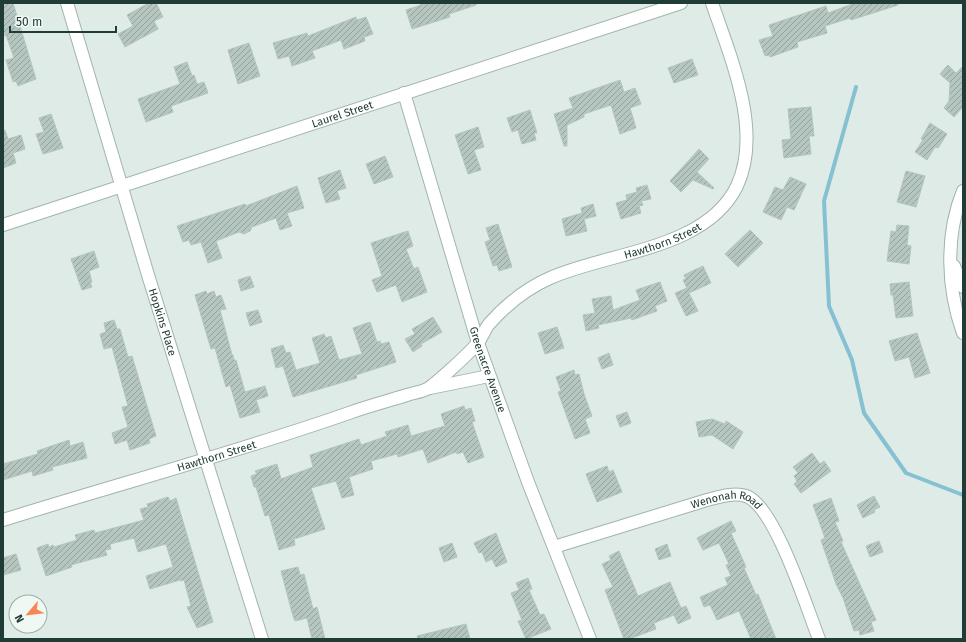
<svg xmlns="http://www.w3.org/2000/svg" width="966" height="642" viewBox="0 0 966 642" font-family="'Fira Sans',sans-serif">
<defs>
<pattern id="building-hatch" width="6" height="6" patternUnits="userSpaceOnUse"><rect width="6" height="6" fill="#b5c6c0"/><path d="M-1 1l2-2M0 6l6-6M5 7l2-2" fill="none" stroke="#93a29d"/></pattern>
</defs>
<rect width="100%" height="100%" fill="#dfebe7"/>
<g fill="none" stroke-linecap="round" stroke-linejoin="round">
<path stroke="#85c1d2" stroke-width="4" d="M856 87 824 201 829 306 852 360 864 413 906 473 963 495"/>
</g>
<path fill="url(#building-hatch)" stroke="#b2c5be" d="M3 3H13L36 79 18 86 16 81 13 82 6 60 14 58 6 35 3 36Z
M149 3H156L163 17 154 21 158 29 125 47 118 34 133 26 127 15Z
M420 3H476V5L449 14 450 17 412 29 406 10 421 5Z
M855 3H898V5L851 20 850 18 825 26 827 33 797 42 798 47 770 57 769 55 765 56 759 40 773 36 769 25 826 6 828 13Z
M356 17 357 20 366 17 373 34 364 37 365 41 344 49 341 40 312 51 315 58 292 66 289 56 278 59 273 43 307 33 308 36Z
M249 43 260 76 238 84 228 50Z
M692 59 698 75 674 83 668 68Z
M187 62 192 76 194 75 197 84 204 82 208 93 171 106 173 112 146 122 138 99 180 84 174 67Z
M948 65 956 73 963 66V107L954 117 944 108 949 101 950 83 940 74Z
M620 80 624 92 635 88 641 104 630 108 636 128 620 134 611 105 584 114V117L567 125V146H564L554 114 573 108 569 98Z
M811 107 814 136H809L811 154 784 158 782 140 791 139 788 109Z
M530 110 537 133H534L536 140 522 144 518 130 512 132 507 118Z
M51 114 63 148 43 154 36 134 44 132 39 118Z
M930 123 947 134 938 148 935 147 927 160 915 152 923 140 921 139Z
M478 127 484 147 474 150 481 170 468 174 455 135Z
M3 130H5L8 139 21 135 25 149 13 153 16 163 3 168Z
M699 149 709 159 697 172 714 188 713 189 693 180 681 192 670 181Z
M385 156 393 177 374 184 366 164Z
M340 170 346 188 337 191 340 199 326 203 318 178Z
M906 171 925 176 916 207 897 202Z
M790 177 806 184 794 210 787 207 781 220 763 212 775 187 783 190Z
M647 185 651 199 641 201 643 205 639 206 641 213 621 219 616 203 627 200 626 195 637 192 636 188Z
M297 186 304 208 287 213 292 226 280 230 276 218 252 227 250 231 244 234 239 232 216 241 222 258 208 263 201 242 191 245 189 240 183 242 177 226 245 204 246 206Z
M593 204 596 216 584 219 587 231 566 236 562 219 582 213 581 208Z
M498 224 512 267 499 271 497 265 493 266 485 242 490 240 486 228Z
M897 225 909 226 907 245 911 246 909 264 887 261 891 231 896 232Z
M750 230 763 243 738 267 725 254Z
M408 231 413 246 406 249 414 269 418 267 427 292 402 302 396 285 377 292 372 280 382 276 371 243Z
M94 251 99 267 89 271 92 282H90L92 287 82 290 71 259Z
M703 266 711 283 689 293 698 311 686 316 675 293 687 288 683 280 686 279 684 275Z
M250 276 254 287 241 291 238 280Z
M660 282 667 301 655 306 657 311 632 320 631 318 598 325 599 328 586 331 583 315 595 313 592 299 611 296 613 310 640 300 636 290Z
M909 282 913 316 896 318 893 295H891L890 284Z
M206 291 207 294 214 291 216 297 221 295 226 309 220 310 232 355H233L234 360H236L245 392 265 386 268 396 256 400 260 412 240 418 230 385 226 387 215 348 211 349 195 295Z
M258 310 262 322 250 326 246 313Z
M433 317 442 332 421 344 422 346 413 352 405 339 415 334 412 329Z
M114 320 117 329H120L128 357 132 356 156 436 149 439 150 443 130 450 127 440 115 444 112 433 128 427 122 407 128 406 112 347 104 349 100 334 106 332 104 323Z
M370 322 377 342 380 341 381 344 389 342 396 362 356 375 357 378 293 397 283 366 276 368 271 349 283 345 286 353 290 352 296 370 320 363 312 338 324 334 326 338 331 336 339 360 362 354 353 328Z
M557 327 564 348 545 354 538 333Z
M917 333 930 373 915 378 909 357 895 361 889 341Z
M609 353 613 365 602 369 598 358Z
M574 370 575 375 579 374 584 394 592 416 585 419 590 433 575 439 558 392 561 391 556 377Z
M464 406 465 410 471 408 475 421 472 422 484 457 468 463 463 452 457 454 456 452 428 463 423 449 398 457 397 454 371 461 373 469 349 477 354 495 342 498 336 481 311 488 325 529 294 539 295 545 279 550 269 515 265 516 256 487H254L251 476 257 474 255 471 277 464 281 479 313 467 310 455 359 439 361 445 387 436 385 432 408 425 411 436 445 426 441 414Z
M627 412 631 423 620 427 616 416Z
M712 419 725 424 726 421 743 432 733 449 712 435 699 437 696 422Z
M69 440 70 446 83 442 87 458 52 467 53 470 33 476 32 471 3 480V464L38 454 37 451Z
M812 453 820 464 824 461 831 471 801 493 794 484 797 481 794 476 798 473 793 467Z
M607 466 609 472 613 470 622 492 597 502 586 474Z
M874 496 880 507 874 510 875 512 863 518 857 505Z
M168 497 170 501 176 498 213 622 197 628 187 607 191 606 184 580 180 581V580L150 589 146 576 173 567 166 544 138 552 134 538 110 544 111 549 105 550 107 555 71 565 72 567 46 576 37 548 48 544 49 547 53 545 54 547 77 540 75 535 94 530 95 533 144 520 140 509 148 507 147 504Z
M831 498 839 521 835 522 843 541 841 542 876 620 871 622 874 631 860 635 859 630 854 631 843 598 836 584 821 540 825 538 813 505Z
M731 521 736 531 731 533 746 567 744 568 756 595 758 594 776 639H751L739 611 717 620 710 605 704 607 700 597 728 585 725 578 731 576 726 565 729 564 719 543 703 550 697 538Z
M496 533 507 562 496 567 492 559 486 562 482 552 479 553 474 543Z
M879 541 883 552 870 557 866 546Z
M452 543 457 557 444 562 439 548Z
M667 544 671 556 659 560 655 549Z
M619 551 638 596 670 582 681 608 686 606 691 618 678 624 674 615 654 623 656 629 629 639H624L605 590 613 587 602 564 611 560 609 556Z
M16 554 21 570 3 575V558Z
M298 567 300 575 304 574 313 609 317 607 325 639H312L307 618 295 621 293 616 281 571Z
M528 578 532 589 529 590 540 615 544 614 551 629 526 639 518 621 522 620 511 593 519 590 516 583Z
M466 624 470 639H418L417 636Z"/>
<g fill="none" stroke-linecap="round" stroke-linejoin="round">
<g stroke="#a2b3ae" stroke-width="14">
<g id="minor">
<path id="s1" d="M67 3 148 275 262 639"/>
<path id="s2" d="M404 93 478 343 528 482 590 639"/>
<path d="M963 191C945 235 947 289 963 333"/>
<path d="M954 266 963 287"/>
<path d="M430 388 489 376"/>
<path id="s3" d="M3 520C118 484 235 453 349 413 368 406 388 401 407 395 413 393 421 392 427 389 435 385 469 353 476 345 482 339 484 330 489 324 506 305 527 288 550 278 608 252 706 250 737 186 763 131 730 56 712 3"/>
<path id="s4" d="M554 547 707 500C719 497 734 492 746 496 775 506 807 609 819 639"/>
</g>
</g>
<g stroke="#a2b3ae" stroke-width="14">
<g id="tertiary">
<path id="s5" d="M3 225 681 3"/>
</g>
</g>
<use href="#minor" stroke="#fff" stroke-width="12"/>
<use href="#tertiary" stroke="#fff" stroke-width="12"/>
</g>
<g text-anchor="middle" stroke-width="3.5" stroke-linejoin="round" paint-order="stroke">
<g font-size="11" fill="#203c36" stroke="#f0f8f4">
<text dy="4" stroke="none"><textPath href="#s5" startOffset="357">Laurel Street</textPath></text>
<text dy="4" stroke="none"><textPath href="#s3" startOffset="730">Hawthorn Street</textPath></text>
<text dy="4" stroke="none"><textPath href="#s1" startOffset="333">Hopkins Place</textPath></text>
<text dy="4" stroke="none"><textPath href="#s2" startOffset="289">Greenacre Avenue</textPath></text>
<text dy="4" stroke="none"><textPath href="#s3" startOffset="223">Hawthorn Street</textPath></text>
<text dy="4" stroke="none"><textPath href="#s4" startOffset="181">Wenonah Road</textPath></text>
</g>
</g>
<rect width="966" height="642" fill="none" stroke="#203c36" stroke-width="8"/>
<g transform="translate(28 614) rotate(242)"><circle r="19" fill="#f0f8f4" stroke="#9dada8"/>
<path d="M0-3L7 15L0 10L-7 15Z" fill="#f68653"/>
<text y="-6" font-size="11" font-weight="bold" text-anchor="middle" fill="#203c36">N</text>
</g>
<path d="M10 26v6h106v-6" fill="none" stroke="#203c36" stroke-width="2"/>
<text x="16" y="26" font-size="12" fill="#203c36" stroke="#f0f8f4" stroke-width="3" paint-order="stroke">50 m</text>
</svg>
